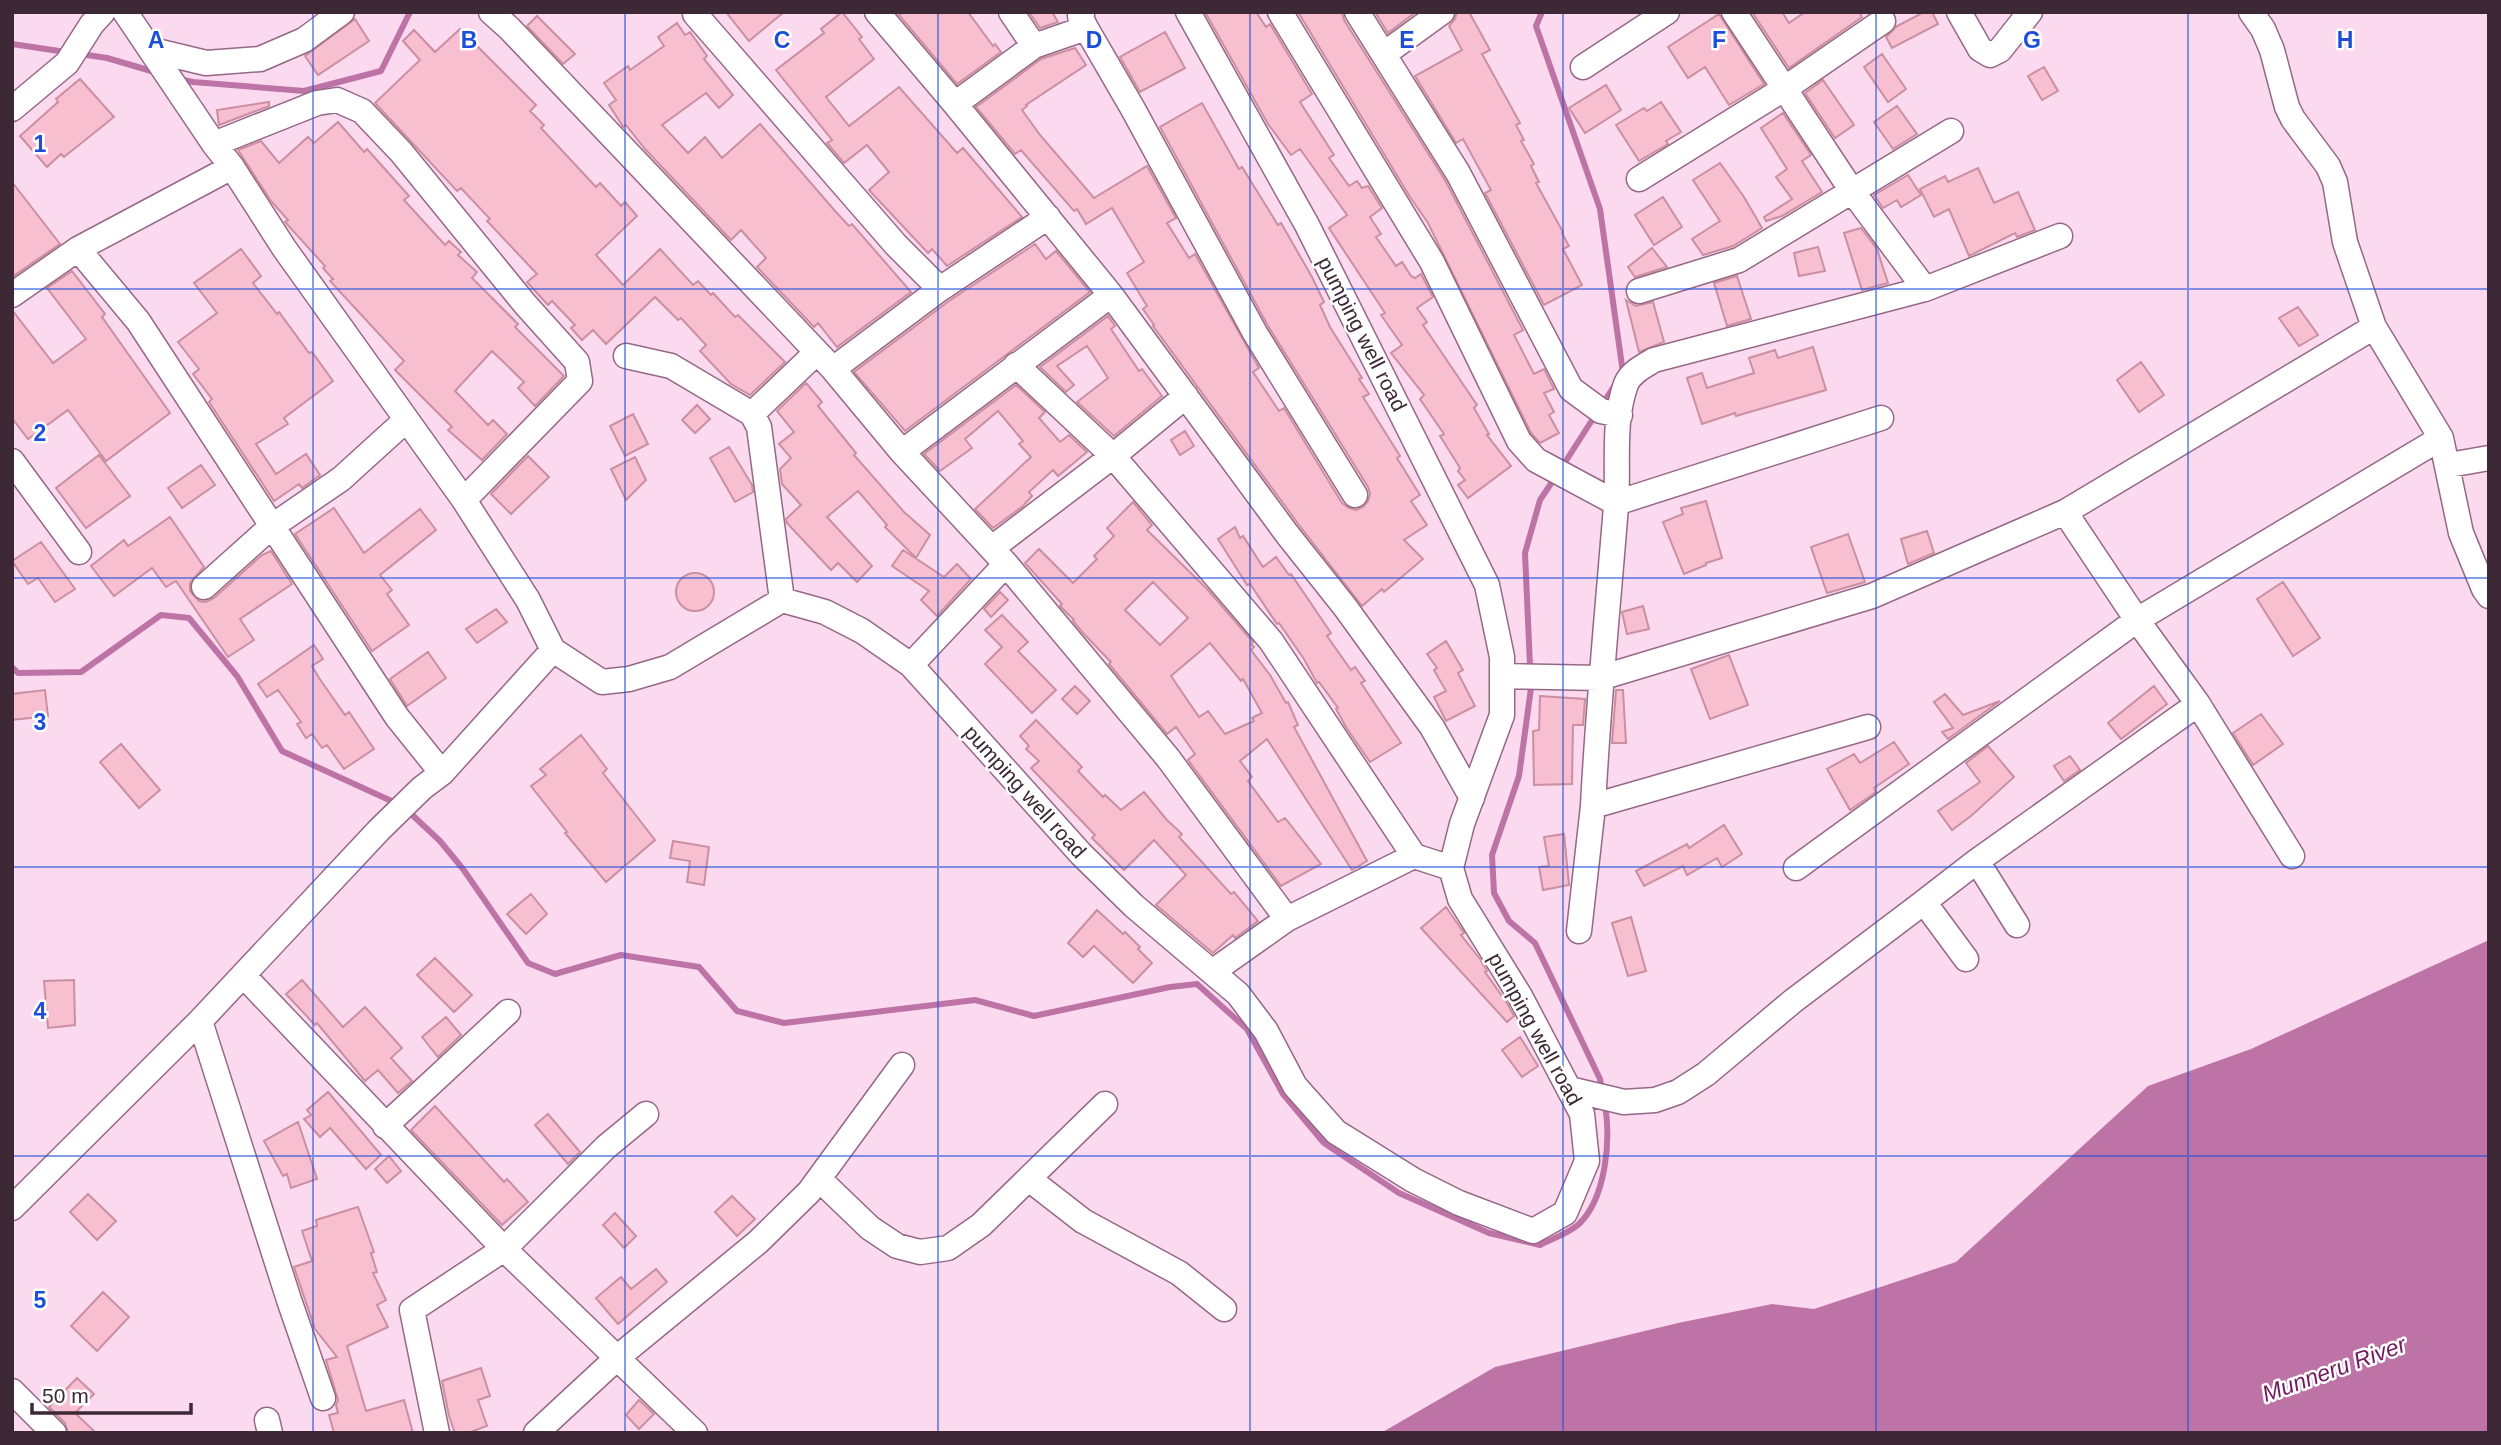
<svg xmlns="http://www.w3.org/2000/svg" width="2501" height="1445" viewBox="0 0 2501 1445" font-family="Arial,sans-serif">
<rect width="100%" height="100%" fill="#fbdaf0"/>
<path fill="#be73a7" d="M2489 940V1433H1381L1495 1367 1678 1323 1772 1304 1814 1309 1956 1262 2148 1086 2251 1049Z"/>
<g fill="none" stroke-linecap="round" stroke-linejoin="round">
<path stroke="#be73a7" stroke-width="6" d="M1542 12 1536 26 1600 209 1623 373
M12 44 66 52
M80 54 107 58 158 73
M179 79 193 82 304 91 381 71 410 12
M1602 405 1615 385
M1562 467 1596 414
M1530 666 1525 553 1540 500 1556 476
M12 667 18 673 81 672 161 615 189 618 237 676 282 751 398 804
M1531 688 1519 776 1492 855 1494 893 1509 921 1535 943 1600 1079 1602 1091
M407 810 440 841 463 869 528 963 555 974 621 955 699 967 737 1011 784 1023 975 1000 1034 1016 1170 987 1197 984 1247 1029 1283 1094 1324 1143 1399 1193 1489 1233 1540 1245C1552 1239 1569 1233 1579 1224 1606 1198 1611 1140 1605 1105"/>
</g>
<path fill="#f8bfd0" stroke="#ca8fa1" stroke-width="2" fill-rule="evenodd" d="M726 12H784L749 41Z
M842 12 862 37 859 39 874 59 826 97 849 126 899 87 957 153 963 148 1022 217 947 266 932 249 928 253 869 190 889 172 867 145 844 163 827 143 832 140 776 70 824 33 821 29Z
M903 12H968L993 46 995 44 1001 52 957 84 899 15Z
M1029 12H1052L1058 22 1040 28Z
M1205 12H1256L1266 27 1270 24 1312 94 1300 102 1334 155 1329 158 1349 186 1357 181 1362 188 1368 186 1382 208 1370 217 1381 234 1376 237 1396 266 1402 262 1411 276 1415 278 1421 274 1433 297 1417 308 1427 322 1423 325 1477 405 1474 408 1489 434 1487 435 1511 466 1468 498 1458 485 1465 480 1458 471 1460 468 1440 436 1444 434 1420 399 1424 395 1391 353 1402 345 1381 315 1385 313 1329 228 1347 215 1300 149 1291 155 1268 124Z
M1298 12H1342L1344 20 1445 180 1523 330 1514 335 1534 374 1544 369 1554 389 1544 393 1554 412 1549 415 1559 433 1540 443 1531 433 1428 223 1410 197Z
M1375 12H1416L1388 33Z
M1457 12H1469L1490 50 1482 54 1520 123 1516 125 1524 140 1521 141 1534 164 1531 166 1539 182 1536 183 1563 232 1562 233 1569 246 1563 249 1582 285 1544 305 1485 193 1491 190 1463 139 1456 143 1415 76 1462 50 1449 26 1455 19Z
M1752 12H1782L1789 23 1805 12H1859L1862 17 1789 68Z
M1924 12H1932L1938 24 1892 48 1886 37 1897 26Z
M1719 14 1764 84 1729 105 1705 67 1688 78 1668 47Z
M537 16 575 54 563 64 527 26Z
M355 19 369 41 318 75 305 56Z
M677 23 685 35 690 32 707 56 704 59 733 95 719 108 706 93 662 125 688 153 705 137 722 158 760 124 835 211 849 226 852 224 911 292 837 347 818 323 814 327 757 267 766 258 741 230 731 240 645 149 626 125 623 127 622 125 609 105 616 100 604 83 628 66 630 70 664 46 658 37Z
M460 29 536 105 530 111 544 125 541 128 596 187 600 183 621 206 625 202 637 216 596 255 623 285 660 249 693 285 698 281 711 295 713 293 735 317 738 315 785 362 750 395 731 384 700 351 706 345 681 318 678 320 655 297 606 344 593 330 582 340 571 328 575 325 552 301 548 305 527 282 537 274 487 221 490 219 461 188 457 191 375 103 420 60 403 41 414 30 435 52Z
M1165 32 1185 68 1140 92 1120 57Z
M1075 48 1086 65 1026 105 1027 106 1022 110 1040 135 1094 198 1147 166 1176 218 1167 223 1189 258 1195 254 1259 368 1253 372 1279 411 1284 408 1342 503 1349 508 1356 510 1363 507 1368 501 1370 494 1368 487 1268 326 1160 127 1202 103 1239 169 1242 167 1278 225 1281 223 1312 277 1324 302 1320 305 1330 327 1362 378 1359 379 1369 394 1363 397 1400 456 1397 458 1420 495 1411 501 1427 525 1404 540 1423 559 1384 592 1382 589 1362 606 1299 525 1153 326 1154 325 1143 309 1147 306 1127 273 1144 262 1112 208 1086 224 1077 209 1074 211 1021 150 1015 154 976 107 1041 59Z
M1882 54 1906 89 1888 102 1864 67Z
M2044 67 2058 91 2042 100 2028 76Z
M80 79 114 117 64 157 61 154 47 167 20 136 58 102 56 99Z
M1823 80 1854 125 1835 138 1805 93Z
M1606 85 1621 110 1585 133 1569 108Z
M269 102V106L219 125 217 110Z
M1661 102 1681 132 1666 141 1668 144 1639 161 1616 125 1644 108 1647 111Z
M1897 106 1917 134 1893 149 1874 122Z
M1783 113 1811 155 1802 161 1822 192 1782 216 1766 221 1764 217 1792 199 1776 177 1787 169 1761 128Z
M338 122 364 152 367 149 409 196 404 200 445 245 449 241 461 252 458 255 477 272 472 278 518 324 515 327 564 376 535 406 518 388 524 382 492 351 455 391 488 425 493 420 507 434 482 460 448 430 452 427 395 370 404 361 330 281 333 279 323 268 325 266 285 222 288 220 271 201 238 150 261 141 279 163 308 137 314 143Z
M1720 163 1744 197 1762 228 1733 246 1703 255 1692 239 1720 221 1693 180Z
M1978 168 1994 203 2018 192 2035 230 2017 237 2015 233 1969 256 1949 209 1934 217 1920 189 1945 176 1948 182Z
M1908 175 1921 195 1901 207 1897 200 1883 208 1874 195Z
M12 182 60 244 12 277Z
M1663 197 1682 227 1654 245 1635 215Z
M1861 228 1877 249 1888 283 1862 290 1844 233Z
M1035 244 1046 259 1056 251 1090 292 905 431 854 372 949 301Z
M1818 247 1825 271 1799 276 1794 253Z
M1652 248 1667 267 1635 277 1628 267Z
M241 249 261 276 253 283 277 314 279 312 309 353 312 352 333 381 284 418 288 424 256 444 276 474 306 454 320 475 302 488 299 484 274 501 209 402 212 399 193 374 199 369 178 342 217 313 194 283Z
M72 271 105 314 102 317 170 413 106 461 68 410 28 439 12 418V310L53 363 86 339 47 288Z
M1737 276 1751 319 1727 326 1714 283Z
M1626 300 1636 306 1653 302 1664 342 1639 352Z
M2298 307 2318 335 2299 346 2279 318Z
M1108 316 1115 326 1111 329 1139 371 1142 369 1162 396 1114 436 1077 402 1108 378 1087 346 1057 366 1074 385 1066 392 1040 367Z
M1813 347 1826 390 1736 416 1735 413 1702 424 1687 378 1702 373 1707 388 1754 373 1749 358 1775 350 1778 358Z
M2141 362 2164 395 2139 412 2117 380Z
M806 383 822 402 818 406 856 453 854 455 904 512 930 535 916 558 885 527 887 525 858 491 827 517 872 566 857 582 838 563 831 570 787 523 786 519 801 505 782 484 780 469 791 458 779 444 794 432 777 411Z
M1016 385 1045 412 1039 418 1060 442 1069 435 1087 452 1058 476 1053 470 1029 492 1032 496 1023 506 993 528 975 509 1031 457 1019 444 1023 441 998 411 965 439 972 448 940 471 924 454Z
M697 405 710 419 695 433 682 420Z
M633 414 648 444 625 456 610 426Z
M1185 431 1194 446 1180 455 1171 440Z
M729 447 752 485 753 492 735 502 710 458Z
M99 455 130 496 86 528 56 488Z
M528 456 549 477 511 514 491 494Z
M635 457 646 480 626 500 611 469Z
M201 465 215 485 182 508 168 488Z
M1706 501 1722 558 1706 563V565L1684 574 1663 522 1683 514 1681 508Z
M1133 502 1152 525 1147 530 1208 590 1253 642 1251 644 1254 647 1251 650 1270 675 1286 703 1288 702 1298 725 1294 727 1367 861 1352 870 1267 739 1240 761 1252 777 1248 781 1278 822 1285 818 1321 864 1281 886 1188 760 1195 754 1176 727 1167 734 1109 664 1111 662 1084 634 1073 621 1074 620 1060 606 1062 604 1025 563 1039 549 1073 583 1097 559 1094 556 1114 536 1107 528ZM1153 582 1188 618 1160 645 1125 610ZM1210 643 1241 681 1243 679 1262 713 1252 718 1254 721 1225 734 1208 711 1199 717 1171 676Z
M334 508 364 553 420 509 436 530 380 575 392 590 387 594 409 625 372 651 295 534Z
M170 517 204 567 190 583V591L199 601 206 602 214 598 262 555 271 551 292 584 240 619 254 640 228 657 176 581 166 587 152 568 114 596 91 566 124 540 128 546Z
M1235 527 1240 538 1243 536 1263 567 1276 557 1289 575 1291 574 1331 633 1327 636 1351 670 1355 667 1365 681 1361 683 1401 743 1370 762 1346 727 1336 709 1338 708 1319 682 1317 683 1304 659 1279 623 1277 624 1250 584 1247 585 1218 539Z
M1927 531 1934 553 1908 564 1901 539Z
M1848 534 1865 582 1827 593 1811 547Z
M41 542 75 589 55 602 38 578 28 584 12 561Z
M903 550 944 577 957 564 971 579 937 616 921 600 929 591 892 566Z
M676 592a19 19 0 1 1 38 0a19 19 0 1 1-38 0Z
M2283 582 2320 638 2293 656 2257 599Z
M1000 592 1008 600 991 617 984 609Z
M1643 606 1649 629 1627 634 1622 612Z
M496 609 507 622 477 643 466 629Z
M1002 615 1028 642 1018 651 1056 690 1032 713 985 664 1002 647 985 630Z
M1446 641 1463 670 1458 673 1475 706 1446 721 1434 697 1446 691 1434 670 1437 668 1427 654Z
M314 645 323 659 312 666 319 678 345 715 349 712 374 749 344 769 327 745 322 748 312 734 306 738 297 724 301 722 278 690 267 697 258 684Z
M428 652 446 678 407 706 390 679Z
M1729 655 1748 705 1710 719 1691 669Z
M1075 686 1090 701 1077 714 1062 699Z
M2154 686 2167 704 2121 739 2108 723Z
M45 690 48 716 12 720V694Z
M1616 690H1623L1626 743H1612Z
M1945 694 1963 715 2000 701 1948 739 1942 732 1953 728 1934 702Z
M1540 696 1585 699 1583 725H1573L1572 784 1534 785 1533 731 1539 730Z
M2261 714 2283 744 2253 765 2233 733Z
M1036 720 1082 767 1078 771 1103 797 1105 795 1121 810 1144 792 1166 819 1182 834 1179 837 1231 894 1234 892 1258 921 1235 938 1233 935 1213 953 1156 905 1186 875 1154 840 1124 870 1092 838 1095 835 1031 768 1039 761 1026 749 1029 746 1020 736Z
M581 735 607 769 603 773 655 840 606 882 565 833 567 832 531 786 546 775 540 769Z
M1894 742 1909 764 1874 788 1876 792 1850 810 1827 769 1854 754 1860 763Z
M121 744 160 790 139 808 100 762Z
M1988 746 2014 777 1971 816 1952 830 1938 811 1980 782 1966 763Z
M2070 756 2080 770 2064 781 2054 766Z
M1724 825 1742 854 1722 867 1717 858 1687 875 1683 866 1644 886 1636 871 1687 844 1689 848Z
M1564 834 1569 885 1543 890 1539 867 1549 866 1544 837Z
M673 841 709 847 704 885 687 882 690 861 670 858Z
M531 894 547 914 526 934 507 914Z
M1446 907 1464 933 1461 935 1480 959 1487 971 1485 972 1507 1003 1514 1016 1507 1022 1421 928Z
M1097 910 1123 934 1125 932 1140 947 1138 949 1152 963 1133 983 1094 946 1083 957 1068 943Z
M1631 917 1646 971 1628 976 1612 923Z
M435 958 472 995 454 1012 417 975Z
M74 980 75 1025 48 1028 44 981Z
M302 980 343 1027 365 1007 402 1048 391 1058 412 1081 398 1093 378 1070 365 1081 317 1023 315 1025 286 994Z
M446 1017 461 1035 438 1057 422 1037Z
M1520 1037 1538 1066 1522 1077 1502 1050Z
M328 1092 381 1155 366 1169 330 1128 320 1137 304 1119 311 1115 307 1110Z
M435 1106 504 1182 507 1179 528 1202 502 1225 411 1130Z
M548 1114 580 1152 568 1164 535 1125Z
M298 1122 317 1179 291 1188 287 1174 283 1176 264 1141Z
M389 1156 401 1171 387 1183 375 1169Z
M88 1194 116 1221 97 1240 70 1212Z
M732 1196 755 1219 737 1236 715 1212Z
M358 1207 374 1252 371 1253 377 1272 373 1273 386 1300 377 1305 388 1327 347 1346 366 1411 404 1400 413 1433H334L329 1415 338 1413 336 1405 338 1400 326 1360 337 1357 315 1329 294 1267 312 1261 302 1231 317 1226 316 1220Z
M615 1213 636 1236 624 1248 603 1225Z
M656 1269 667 1282 618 1324 596 1298 621 1277 631 1289Z
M103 1292 129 1317 97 1351 71 1326Z
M481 1368 490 1396 478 1400 487 1426 468 1433H455L449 1416 442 1381Z
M77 1378 94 1394 75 1413 96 1433H68L65 1423 49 1407Z
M639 1400 654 1414 639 1429 626 1415Z"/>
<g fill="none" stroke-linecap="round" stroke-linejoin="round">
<g stroke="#966787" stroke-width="27">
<path id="minor" d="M491 12 509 28 833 369 902 452 1006 564 1168 758 1287 919
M877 12 955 104 1111 295 1287 534 1345 607 1432 727 1472 798
M1011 12 1034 46
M1280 12 1432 262 1519 441 1536 460 1616 503 1881 418
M1357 12 1458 173 1571 389 1601 411 1620 415
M1959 12 1980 49 1990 55 2000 50 2030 12
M2251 12 2263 29 2272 50 2287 107 2293 119 2328 166 2335 182 2345 242 2374 327 2441 438 2461 533 2484 589 2489 596
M695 14 896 245 940 289
M1086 28 1133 109 1255 333 1355 495
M152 50 206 63 260 59 304 40 342 12
M1384 54 1442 12
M1583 67 1667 12
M955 104 1034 46 1086 28 1080 16 1082 14
M12 109 67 63 92 24 103 12
M214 144 317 103 337 100 362 111 401 152 525 304 577 362 580 381 464 500
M1639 179 1784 89 1883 21
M78 249 138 321 397 717 442 773
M1925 289 2060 236
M1639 291 1739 260 1951 131
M12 295 78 249 232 167
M626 356 671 366 752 414
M1016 365 1113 456 1271 641 1414 856 1451 868
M833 369 940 289 1048 217
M902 452 1111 295
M12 461 79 552
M2449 465 2489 458
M2065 512 2137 620 2198 704 2292 856
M992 548 1113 456 1186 396
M204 587 271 527 341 479 406 420
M782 600 759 427 752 414 816 353
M553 650 602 682 629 679 670 667 782 600 825 612 862 631 911 665 1081 854 1134 906 1238 994 1266 1031 1295 1086 1336 1132 1413 1180 1459 1203 1533 1231 1565 1213 1587 1161 1582 1114 1520 996 1460 899 1451 868 1462 824 1502 715V657L1487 585 1307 225 1188 12
M911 665 1006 564
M1502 676 1600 678 1872 596 2065 512 2374 327
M1593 806C1598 706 1608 606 1616 506 1619 467 1612 422 1626 384 1631 372 1644 366 1654 360L1925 289 1852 191 1734 12
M1796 868 2137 620 2441 438
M2017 925 1977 861 2198 704
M1579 931 1593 806 1868 727
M1966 959 1924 902 1977 861
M1212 972 1287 919 1414 856
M243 975 504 1249 695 1433
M200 1021 289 1300 323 1398
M1569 1089 1624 1102 1655 1100 1678 1092 1706 1074 1793 1001 1924 902
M385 1126 508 1012
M819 1179 870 1228 897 1246 920 1252 948 1248 981 1225 1105 1104
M1029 1179 1083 1221 1179 1273 1224 1309
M12 1208 200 1021 379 830 422 788 442 773 553 650 528 600 464 500 284 248 232 167 214 144 125 12
M12 1391 54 1433
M267 1420 270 1433
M437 1433 412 1310 504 1249 606 1147 646 1114
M536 1433 618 1357 758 1242 809 1192 902 1065"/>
</g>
<use href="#minor" stroke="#fff" stroke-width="24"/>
</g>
<path fill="none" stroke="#1d4ed8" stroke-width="2" stroke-opacity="0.55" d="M313 12V1433M625 12V1433M938 12V1433M1250 12V1433M1563 12V1433M1876 12V1433M2188 12V1433M12 289H2489M12 578H2489M12 867H2489M12 1156H2489"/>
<g text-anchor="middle" stroke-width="5" stroke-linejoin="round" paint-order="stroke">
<g font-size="21" fill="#3d2836" stroke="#fff">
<text transform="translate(1362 334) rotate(63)" y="7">pumping well road</text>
<text transform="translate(1025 792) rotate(48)" y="7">pumping well road</text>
<text transform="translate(1535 1029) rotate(61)" y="7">pumping well road</text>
</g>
<g font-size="23" font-style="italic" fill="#73195f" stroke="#fff">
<text transform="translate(2334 1369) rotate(-20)" y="8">Munneru River</text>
</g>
</g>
<g font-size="23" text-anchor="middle" font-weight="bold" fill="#1d4ed8" stroke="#fff" stroke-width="5" stroke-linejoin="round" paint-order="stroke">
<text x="156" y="48">A</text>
<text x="469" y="48">B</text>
<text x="782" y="48">C</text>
<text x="1094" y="48">D</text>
<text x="1407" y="48">E</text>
<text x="1719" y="48">F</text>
<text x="2032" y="48">G</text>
<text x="2345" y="48">H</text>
<text x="40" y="152">1</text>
<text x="40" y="441">2</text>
<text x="40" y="730">3</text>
<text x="40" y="1019">4</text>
<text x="40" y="1308">5</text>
</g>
<rect width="2501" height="1445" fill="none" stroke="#3d2836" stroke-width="28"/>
<path d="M32 1403v10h159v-10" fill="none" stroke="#3d2836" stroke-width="3.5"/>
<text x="42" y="1403" font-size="21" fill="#3d2836" stroke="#ffffff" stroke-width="5" paint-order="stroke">50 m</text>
</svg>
